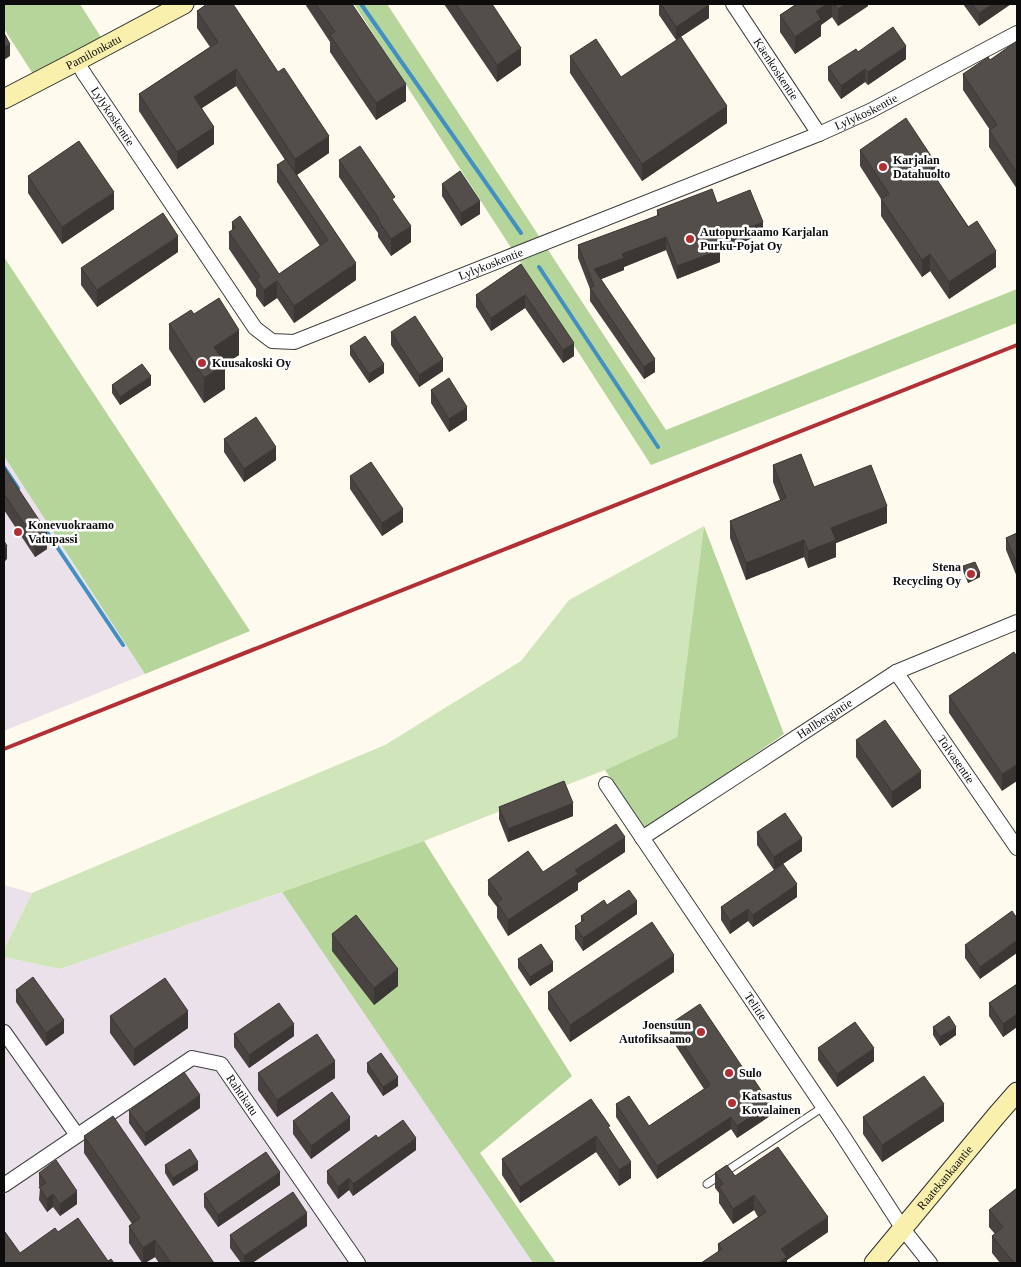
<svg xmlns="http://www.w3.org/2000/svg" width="1021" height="1267" viewBox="0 0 1021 1267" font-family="Georgia,serif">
<rect width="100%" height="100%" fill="#fefaed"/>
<path fill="#eae1eb" d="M4 456 145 674 4 731Z
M4 885 32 893 4 949Z
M282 892 533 1263H4V957L60 969Z"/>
<path fill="#d1e5ba" d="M704 526 677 737 605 770 424 841 282 892 60 969 4 957V949L32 893 385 745 521 661 569 600Z"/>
<path fill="#b5d59a" d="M4 4H80L104 42 35 77 4 29Z
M354 4H387L666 430 1017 289V323L651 465Z
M4 257 250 631 145 674 4 456Z
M704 526 784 734 646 830 605 770 677 737Z
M424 841 572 1076 480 1153 556 1263H533L282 892Z"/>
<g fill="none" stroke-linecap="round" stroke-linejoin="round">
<path stroke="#4290c3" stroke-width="4" d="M361 4 521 233
M539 267 658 447
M4 467 18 488
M45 529 123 645"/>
<g stroke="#3f3f3f" stroke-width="9">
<path id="lane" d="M707 1184 823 1107"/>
</g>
<g stroke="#3f3f3f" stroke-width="16">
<g id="street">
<path id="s1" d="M733 4 819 134"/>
<path id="s2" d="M77 61 83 72 255 328 272 341 294 342 819 134 870 111 1017 33"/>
<path id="s3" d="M896 672 1017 848"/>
<path id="s4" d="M606 784 841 1133 903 1229 930 1263"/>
<path id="s5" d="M642 838 896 672 1017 622"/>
<path d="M4 1032 77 1135"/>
<path id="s6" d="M4 1185 192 1058 221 1064 358 1263"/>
</g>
</g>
<g stroke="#2e2e2e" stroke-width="21">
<g id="secondary">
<path id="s7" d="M4 99 77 61 184 4"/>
<path id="s8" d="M874 1263 996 1116 1017 1092"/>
</g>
</g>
<use href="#lane" stroke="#fff" stroke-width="7"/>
<use href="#street" stroke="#fff" stroke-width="14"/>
<use href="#secondary" stroke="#f9f0ad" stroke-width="19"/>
<path stroke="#b22f36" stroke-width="4" d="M4 749 1017 345"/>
</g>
<path fill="#484340" d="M305 4H352L406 101 376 120 330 52V42Z
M444 4H492L521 65 497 82Z
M659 4H708L709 18 676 40 659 15Z
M796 4H868V6L838 26 832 17 821 25V36L795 54 780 32V15Z
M963 4H1011L979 26Z
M197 11 329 153 297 175 356 280 294 323 277 298 264 307 256 296V289L229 249V232L232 231V222L279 274 320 246 277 182V165L285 160 236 86 202 108 214 144 177 169 139 111V94L210 47 197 28Z
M1017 41V189L989 147V130H990L963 90V74L990 60Z
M858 52 906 59 868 85 865 82 841 99 828 80V67Z
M570 56 621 77 727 123 642 181 570 73Z
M860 150 937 180 996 267 949 299 930 271 922 277 881 216V199L860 166Z
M339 160 411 242 391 256 378 237V233L339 177Z
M28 176 114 209 62 244 28 193Z
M442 184 480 214 461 226 442 196Z
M717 203 763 234 720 251V262L677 279 666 250 624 267V270L601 279 655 372 644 379 590 301V289L578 258V245L657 216V210Z
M178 252 97 307 81 285V268Z
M521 264 574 356 563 363 525 308 491 331 476 307V295Z
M194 314 239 355 225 364V389L204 403 169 349V324Z
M391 332 443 371 419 387 391 345Z
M350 346 384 373 369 383 350 355Z
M112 385H151L120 405 112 393Z
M431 390 467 420 449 432 431 403Z
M224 439 276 460 244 482 224 452Z
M773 465 814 487 887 523 836 543V557L808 568 804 557 746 580 730 538V521L780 500 773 482Z
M4 467 47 549 35 557 4 510Z
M350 476 403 522 382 536 350 489Z
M1017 533V577L1006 550V538Z
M963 566 980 577 968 583 963 571Z
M1014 652 1002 791 949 713V696Z
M856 740 921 788 892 808 856 757Z
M499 807 573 816 508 842 499 819Z
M757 832 802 851 774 870 757 845Z
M625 852 578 883V890L508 936 497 918V907L488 895V880L543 872Z
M797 897 753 927 748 921 730 934 721 920V907Z
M607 905 637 914 583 951 575 939V926L581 922V916Z
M1017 918 980 979 965 958V945Z
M332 934 398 986 374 1005 332 951Z
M518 959 553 971 530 986 518 968Z
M674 972 570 1042 548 1009V992Z
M1017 984V1027L1003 1037 989 1016V1003Z
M16 990 64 1033 46 1046 16 1002Z
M110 1016 188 1028 134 1066 110 1033Z
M670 1024 770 1116 737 1138 731 1129 657 1179 616 1117V1104L649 1126 704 1089 670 1037Z
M933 1027 956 1035 940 1046 933 1035Z
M234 1034 294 1036 249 1068 234 1047Z
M818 1048 874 1061 837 1087 818 1060Z
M367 1063 398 1086 383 1096 367 1072Z
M258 1073 335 1078 277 1117 258 1090Z
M200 1108 145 1146 129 1123V1111Z
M863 1117 944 1121 882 1162 863 1134Z
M293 1121 350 1130 311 1159 293 1134Z
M610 1130 631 1178 619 1186 596 1152 520 1203 502 1175V1159Z
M84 1136 214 1263H159L155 1257 145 1263H142L129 1243V1226L132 1224 84 1153Z
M378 1138 416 1150 353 1196 349 1190 338 1199 327 1183V1171Z
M165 1165 198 1170 173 1186 165 1173Z
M39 1173 77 1204 60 1216 53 1207 47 1212 39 1200 40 1187 39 1185Z
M715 1173 735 1176 828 1232 787 1260V1263L718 1252V1244L758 1217 754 1210 733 1224 719 1203V1193L715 1188Z
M280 1185 218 1227 204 1207V1194Z
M1017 1189V1263H1000L992 1253V1236L995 1234 989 1227V1210Z
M307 1226 252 1263H241L230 1248V1235Z"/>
<path fill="#3b3734" d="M827 4H832V17L821 25V36L795 54V37L816 11Z
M846 4H868V6L838 26V9Z
M993 4H1011L979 26V13Z
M709 5V18L676 40V27Z
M10 44V56L4 60V47Z
M906 46V59L868 85V72Z
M521 48V65L497 82V65Z
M236 69V86L194 113V97Z
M865 69V82L841 99V86Z
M406 84V101L376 120V103Z
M727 106V123L642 181V164Z
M214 127V144L177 169V152Z
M329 136V153L295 176V159Z
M937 165V181L930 169Z
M114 192V209L62 244V227Z
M480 201V214L461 226V213Z
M763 222V234L720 251V262L677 279V266L716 240Z
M411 226V242L391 256V239Z
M178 236V252L97 307V290Z
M666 237V250L624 267V270L594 282V269L622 254Z
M996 251V267L949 299V282Z
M930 254V271L922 277V260Z
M356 263V280L294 323V306Z
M277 281V298L264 307V290Z
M525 295V308L491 331V318Z
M239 330V355L225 364V389L204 403V378L214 347Z
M574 343V356L563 363V350Z
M443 359V371L419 387V375Z
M655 359V372L644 379V367Z
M384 364V373L369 383V374Z
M151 376V385L120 405V397Z
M467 407V420L449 432V419Z
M276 447V460L244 482V469Z
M887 506V523L836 543V557L808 568V551L831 528Z
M403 509V522L382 536V523Z
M47 532V549L35 557V540Z
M804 540V557L746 580V563Z
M7 546V559L4 562V549Z
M980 573V577L968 583V578Z
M1017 764V781L1002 791V774Z
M921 771V788L892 808V792Z
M573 803V816L508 842V829Z
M625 837V852L578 883V890L508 936V920L575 870Z
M802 838V851L774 870V857Z
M797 884V897L753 927V915Z
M637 901V914L583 951V938Z
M748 909V921L730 934V921Z
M1017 940V953L980 979V967Z
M674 955V972L570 1042V1025Z
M553 962V971L530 986V977Z
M398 969V986L374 1005V988Z
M188 1011V1028L134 1066V1049Z
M1017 1014V1027L1003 1037V1024Z
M64 1020V1033L46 1046V1033Z
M294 1024V1036L249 1068V1055Z
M956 1027V1035L940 1046V1037Z
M874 1048V1061L837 1087V1074Z
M335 1061V1078L277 1117V1100Z
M398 1077V1086L383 1096V1087Z
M200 1095V1108L145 1146V1133Z
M770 1104V1116L737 1138V1126Z
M944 1104V1121L882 1162V1145Z
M350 1117V1130L311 1159V1146Z
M731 1117V1129L657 1179V1166Z
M596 1136V1152L520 1203V1187Z
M416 1138V1150L353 1196V1184Z
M198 1162V1170L173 1186V1178Z
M631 1162V1178L619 1186V1170Z
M280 1172V1185L218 1227V1215Z
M349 1178V1190L338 1199V1187Z
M77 1191V1204L60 1216V1204Z
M53 1194V1207L47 1212V1199Z
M754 1195V1210L733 1224V1209Z
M307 1213V1226L252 1263H244V1256Z
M828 1217V1232L787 1260V1263H778L781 1249Z
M155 1240V1257L145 1263H143V1248Z"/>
<path fill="#544e4a" stroke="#3b3734" d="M207 4H233L278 72 284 68 329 136 295 159 236 69 194 97 214 127 177 152 139 94 218 42 197 11Z
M316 4H352L406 84 376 103 330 35 335 32Z
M456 4H492L521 48 497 65Z
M661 4H708L709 5 676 27Z
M797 4H827L816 11 821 19 795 37 780 15Z
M834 4H846L838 9Z
M972 4H993L979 13Z
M893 27 906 46 868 72 865 69 841 86 828 67 856 49 858 52Z
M4 33 10 44 4 47Z
M681 37 727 106 642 164 570 56 596 39 621 77Z
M1017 41V173L989 130 997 125 963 74 988 57 990 60Z
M906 118 937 165 930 169 968 227 977 221 996 251 949 282 930 254 922 260 881 199 889 194 860 150Z
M79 141 114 192 62 227 28 176Z
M360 146 395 197 392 199 411 226 391 239 378 220 379 219 339 160Z
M286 159 356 263 294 306 277 281 264 290 256 279 260 277 229 232 235 228 232 222 240 216 279 274 328 240 277 165Z
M460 171 480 201 461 213 442 184Z
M712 189 717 203 750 190 763 222 716 240 720 250 677 266 666 237 622 254 624 258 594 269 655 359 644 367 590 288 594 286 578 245 659 215 657 210Z
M163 213 178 236 97 290 81 268Z
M521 264 574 343 563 350 525 295 491 318 476 295Z
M219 298 239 330 214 347 225 364 204 378 169 324 191 310 194 314Z
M415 316 443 359 419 375 391 332Z
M365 336 384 364 369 374 350 346Z
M142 364 151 376 120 397 112 385Z
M449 378 467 407 449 419 431 390Z
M256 417 276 447 244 469 224 439Z
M801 454 814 487 871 465 887 506 831 528 836 540 808 551 804 540 746 563 730 521 786 498 773 465Z
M371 462 403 509 382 523 350 476Z
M4 467 47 532 35 540 4 494Z
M1017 533V564L1006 538Z
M4 541 7 546 4 549Z
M975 562 980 573 968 578 963 566Z
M1014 652 1017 657V764L1002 774 949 696Z
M885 720 921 771 892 792 856 740Z
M564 781 573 803 508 829 499 807Z
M785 813 802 838 774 857 757 832Z
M616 824 625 837 575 870 578 874 508 920 497 903 502 899 488 880 528 851 543 872Z
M783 864 797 884 753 915 748 909 730 921 721 907Z
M629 890 637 901 583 938 575 926 584 920 581 916 604 900 607 905Z
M1012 911 1017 918V940L980 967 965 945Z
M356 915 398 969 374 988 332 934Z
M652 922 674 955 570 1025 548 992Z
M541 944 553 962 530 977 518 959Z
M33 977 64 1020 46 1033 16 990Z
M165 978 188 1011 134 1049 110 1016Z
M1017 984V1014L1003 1024 989 1003Z
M279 1003 294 1024 249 1055 234 1034Z
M700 1004 749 1077 751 1075 770 1104 737 1126 731 1117 657 1166 616 1104 629 1096 649 1126 710 1085 670 1024Z
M949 1016 956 1027 940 1037 933 1027Z
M855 1022 874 1048 837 1074 818 1048Z
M317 1034 335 1061 277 1100 258 1073Z
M381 1053 398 1077 383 1087 367 1063Z
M184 1072 200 1095 145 1133 129 1111Z
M924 1076 944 1104 882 1145 863 1117Z
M332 1092 350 1117 311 1146 293 1121Z
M591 1099 610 1126 608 1127 631 1162 619 1170 596 1136 520 1187 502 1159Z
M113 1116 214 1263H171L155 1240 143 1248 129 1226 140 1218 84 1136Z
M403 1120 416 1138 353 1184 349 1178 338 1187 327 1171 376 1135 378 1138Z
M778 1147 828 1217 781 1249 787 1257 778 1263H701L722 1249 718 1244 766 1212 754 1195 733 1209 719 1187 723 1184 715 1173 727 1165 735 1176Z
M190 1149 198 1162 173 1178 165 1165Z
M266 1152 280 1172 218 1215 204 1194Z
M56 1160 77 1191 60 1204 53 1194 47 1199 39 1187 46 1183 39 1173Z
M1017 1188V1263H1014L992 1236 1003 1227 989 1210Z
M293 1192 307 1213 244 1256 230 1235Z
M78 1218 108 1261 111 1259 114 1263H4V1233L5 1232 20 1253 55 1228 58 1232Z"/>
<g fill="#b22f36" stroke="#fff" stroke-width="2">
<circle cx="883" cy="167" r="5"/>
<circle cx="690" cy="239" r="5"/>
<circle cx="202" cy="363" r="5"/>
<circle cx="18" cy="532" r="5"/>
<circle cx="971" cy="574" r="5"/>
<circle cx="701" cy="1032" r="5"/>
<circle cx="729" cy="1073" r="5"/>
<circle cx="732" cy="1103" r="5"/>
</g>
<g text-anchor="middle" stroke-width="5" stroke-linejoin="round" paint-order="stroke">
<g font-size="12" fill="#0c0c0c" stroke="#fff">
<text dy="4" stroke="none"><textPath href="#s7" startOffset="101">Pamilonkatu</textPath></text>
<text dy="4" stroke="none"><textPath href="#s1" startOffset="78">Käenkoskentie</textPath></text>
<text dy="4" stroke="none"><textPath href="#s2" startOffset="981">Lylykoskentie</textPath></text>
<text dy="4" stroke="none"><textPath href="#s2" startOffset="66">Lylykoskentie</textPath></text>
<text dy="4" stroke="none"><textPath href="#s2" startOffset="576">Lylykoskentie</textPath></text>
<text dy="4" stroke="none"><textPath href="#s5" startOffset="218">Hallbergintie</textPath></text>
<text dy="4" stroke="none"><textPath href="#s3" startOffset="106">Tolvasentie</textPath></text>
<text dy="4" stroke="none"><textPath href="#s4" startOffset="268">Telitie</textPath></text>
<text dy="4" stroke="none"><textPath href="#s6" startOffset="294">Rahtikatu</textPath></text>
<text dy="4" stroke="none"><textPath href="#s8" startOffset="111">Raatekankaantie</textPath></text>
</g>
<g font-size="12" font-weight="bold" fill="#0c0c0c" stroke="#fff" text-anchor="start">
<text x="893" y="164">Karjalan<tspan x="893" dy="14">Datahuolto</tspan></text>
<text x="700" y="236">Autopurkaamo Karjalan<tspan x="700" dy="14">Purku-Pojat Oy</tspan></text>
<text x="212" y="367">Kuusakoski Oy</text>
<text x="28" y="529">Konevuokraamo<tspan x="28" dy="14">Vatupassi</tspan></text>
<text x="961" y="571" text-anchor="end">Stena<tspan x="961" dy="14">Recycling Oy</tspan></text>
<text x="691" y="1029" text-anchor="end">Joensuun<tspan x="691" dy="14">Autofiksaamo</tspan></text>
<text x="739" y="1077">Sulo</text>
<text x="742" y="1100">Katsastus<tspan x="742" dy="14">Kovalainen</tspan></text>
</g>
</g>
<rect width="1021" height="1267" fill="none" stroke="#0c0c0c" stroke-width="10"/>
</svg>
